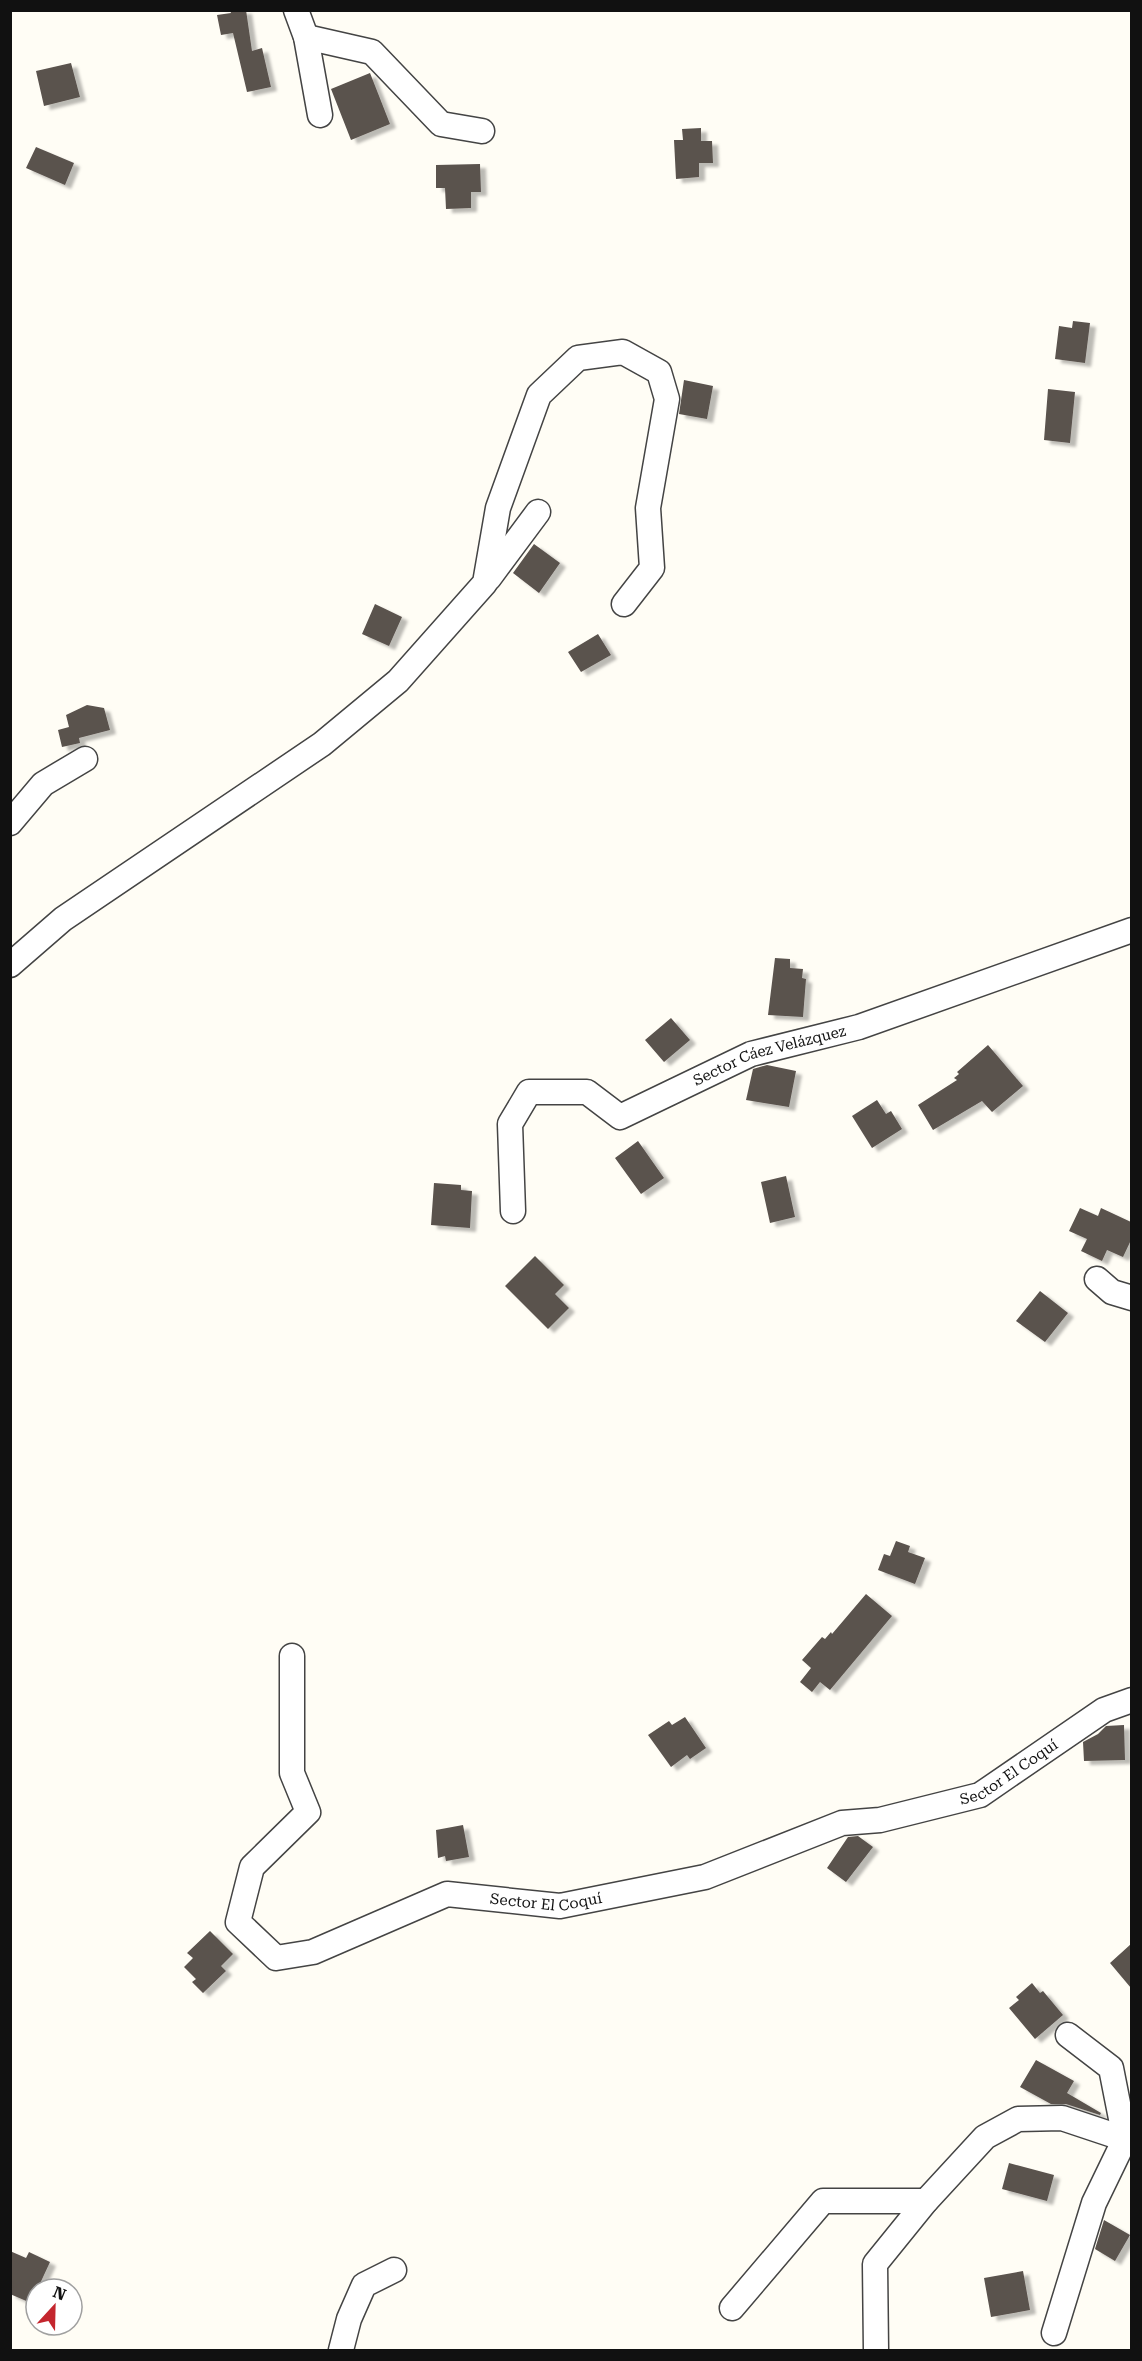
<svg xmlns="http://www.w3.org/2000/svg" width="1142" height="2361" viewBox="0 0 1142 2361" font-family="'Roboto Serif',serif">
<defs>
<filter id="shadow"><feDropShadow dx="6" dy="4" stdDeviation="1.5" flood-color="#0004"/></filter>
</defs>
<rect width="100%" height="100%" fill="#fffdf5"/>
<path fill="#5a524d" filter="url(#shadow)" d="M230 10H246L252 51 262 48 271 87 247 92 233 33 221 35 217 15 231 13Z
M71 63 80 97 44 106 36 71Z
M370 73 390 124 351 140 331 89Z
M701 128V141H712L713 163H699V177L676 179 674 140H683L682 129Z
M36 147 74 163 65 185 26 168Z
M480 164 481 192H471V208L446 209 445 188H436V165Z
M1073 321 1090 323 1085 363 1055 359 1059 326 1072 328Z
M684 380 713 386 707 419 679 414Z
M1048 389 1075 392 1070 443 1044 440Z
M534 544 560 563 539 593 513 573Z
M375 604 402 617 389 646 362 634Z
M598 634 611 655 581 672 568 652Z
M87 705 104 708 110 730 79 738 80 743 62 747 58 730 69 727 66 715Z
M775 958 790 959V968L803 969 802 978 806 979 803 1017 768 1015Z
M671 1018 690 1040 664 1062 645 1040Z
M988 1045 1023 1086 992 1112 982 1101 933 1130 918 1105 957 1080 954 1078 959 1074 957 1072Z
M767 1065 796 1071 789 1107 746 1100 753 1069Z
M877 1100 886 1114 891 1111 902 1129 872 1148 852 1116Z
M638 1141 664 1178 641 1194 615 1158Z
M786 1176 795 1217 770 1223 761 1182Z
M434 1183 461 1185V1190L472 1191 470 1228 431 1225Z
M1080 1208 1098 1216 1101 1208 1131 1222V1240L1123 1257 1107 1250 1102 1261 1081 1251 1087 1239 1069 1231Z
M535 1256 564 1285 555 1294 569 1308 548 1329 505 1286Z
M1040 1291 1068 1313 1045 1342 1016 1321Z
M896 1541 910 1546 908 1552 925 1558 915 1584 878 1570 884 1554 890 1556Z
M866 1594 892 1616 830 1690 820 1682 812 1692 800 1682 811 1668 802 1660 822 1637 825 1639 831 1632 832 1634Z
M685 1717 706 1748 690 1759 687 1755 671 1767 648 1735 669 1721 672 1725Z
M1124 1725 1125 1760 1084 1761 1083 1742 1098 1734 1106 1726Z
M463 1825 469 1857 446 1861 445 1856 438 1858 436 1830Z
M858 1836 873 1847 846 1882 827 1868 848 1837Z
M210 1931 233 1954 221 1966 226 1971 203 1993 192 1982 196 1979 184 1967 193 1958 187 1953Z
M1131 1944V1988L1110 1963Z
M1032 1983 1040 1993 1043 1991 1063 2015 1035 2039 1009 2008 1019 2000 1016 1997Z
M1036 2060 1074 2081 1067 2093 1101 2113 1100 2115 1066 2104H1051L1020 2087Z
M1009 2163 1054 2175 1047 2201 1002 2189Z
M1104 2220 1130 2235 1115 2261 1095 2249Z
M10 2251 26 2258 29 2252 50 2262 31 2303 10 2294Z
M1023 2271 1030 2310 991 2317 984 2278Z"/>
<g fill="none" stroke-linecap="round" stroke-linejoin="round">
<g stroke="#444" stroke-width="27">
<g id="minor">
<path d="M296 10 306 37 320 115"/>
<path d="M306 37 372 52 441 124 482 131"/>
<path d="M489 578 538 512"/>
<path d="M10 823 43 784 85 759"/>
<path d="M10 965 63 919 322 744 398 681 485 583 498 508 539 395 578 358 623 352 659 372 667 399 648 508 652 568 624 604"/>
<path id="s1" d="M513 1211 510 1124 529 1092H587L620 1117 751 1054 859 1027 1132 930"/>
<path d="M1097 1279 1112 1292 1132 1298"/>
<path id="s2" d="M292 1656V1773L308 1812 252 1867 238 1922 276 1958 313 1952 447 1894 560 1906 705 1877 842 1823 880 1820 980 1795 1104 1710 1132 1700"/>
<path d="M732 2308 823 2201H926"/>
<path d="M1054 2333 1094 2203 1125 2139 1111 2068 1068 2035"/>
<path d="M341 2350 349 2319 364 2285 394 2270"/>
<path d="M876 2350 875 2264 926 2201 985 2137 1018 2119 1062 2118 1125 2139"/>
</g>
</g>
<use href="#minor" stroke="#fff" stroke-width="24"/>
</g>
<g text-anchor="middle" stroke-width="6" stroke-linejoin="round" paint-order="stroke">
<g font-size="15" fill="#111" stroke="#fff">
<text dy="5" stroke="none"><textPath href="#s1" startOffset="386">Sector Cáez Velázquez</textPath></text>
<text dy="5" stroke="none"><textPath href="#s2" startOffset="1116">Sector El Coquí</textPath></text>
<text dy="5" stroke="none"><textPath href="#s2" startOffset="630">Sector El Coquí</textPath></text>
</g>
</g>
<rect width="1142" height="2361" fill="none" stroke="#111111" stroke-width="24"/>
<g transform="translate(54 2307) rotate(22)"><circle r="28" fill="#ffffff" stroke="#a0a0a0" stroke-width="1.5"/>
<path d="M0-4.5L10 22L0 15L-10 22Z" fill="#c4262e"/>
<text y="-9" font-size="16" font-weight="bold" text-anchor="middle" fill="#111111">N</text>
</g>
</svg>
